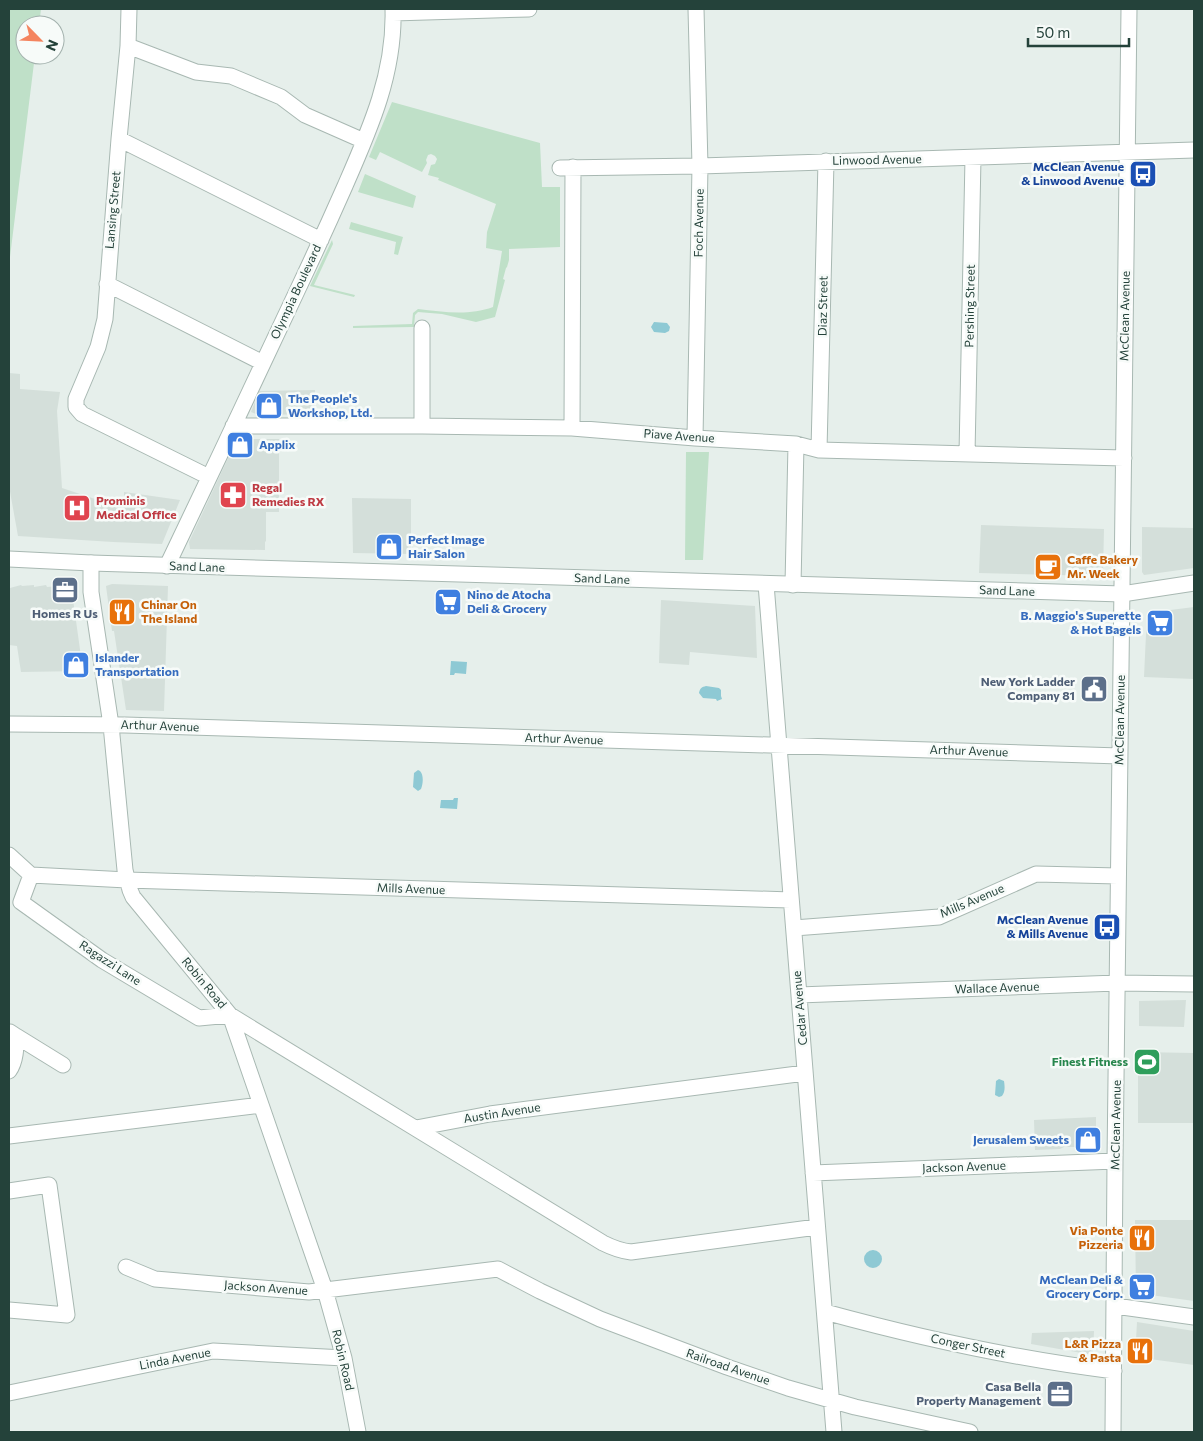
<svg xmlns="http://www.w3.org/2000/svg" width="1203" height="1441" viewBox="0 0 1203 1441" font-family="Commissioner,sans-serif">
<rect width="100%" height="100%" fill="#e6efeb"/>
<path fill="#d4dfda" d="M9 373 20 374V389L60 392 57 411 62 488 110 504H124V492L180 500 162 544 113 542 18 536 9 486Z
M315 390V414L259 415 251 412 259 391Z
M237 439H279V512H266V541L265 542V550L190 549 189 542Z
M352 498 411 499V554L353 553Z
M981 525 1104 529 1103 572 1099 576 979 573Z
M1142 527 1194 528V568L1144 575 1142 572Z
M112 584 168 586 164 711 126 710 114 631H112L106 586Z
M21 585 22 586 34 585V587L46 585 47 587 71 585 83 671 21 672 17 646 9 645V586L10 588Z
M661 600 755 606 757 658 690 652 689 665 659 663Z
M1194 607V679L1144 677 1147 613Z
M1186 1000 1184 1027 1139 1026V1001Z
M1138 1052 1194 1053V1123H1138Z
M1096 1117V1147H1064L1060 1149 1035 1150 1034 1120Z
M1135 1220H1194V1301L1136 1293Z
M1137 1322 1194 1331V1365L1135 1357Z
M1094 1331 1093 1355 1031 1344 1032 1333Z"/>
<path fill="#bfe0c8" d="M9 9H41L39 25H25V55H35L9 265Z
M392 102 540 143 542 187H560V247L509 249V260L507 267 506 268 503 279 505 280 495 317 476 322 442 314 418 312 415 315 414 327 353 328V326L412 324 413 313 418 309C443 312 469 316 493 307L502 251 486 248 487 232 496 204 438 180 439 178 428 175 431 165 435 164 437 159 435 156 431 154 428 155 426 160 427 163 422 172 380 152 376 160 369 157Z
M365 174 416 196 413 208 358 192Z
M351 222 403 237 398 255 394 254 396 242 349 229Z
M332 240 333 244 314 285 355 295 354 297 310 286Z
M686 452H709L703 560H685Z"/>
<path fill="#8ec9d4" d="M654 322 667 323 670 327 669 331 665 333 654 332 651 327Z
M451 661 467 662 466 674 455 673 454 675H450Z
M706 686 719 688 721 690V696L722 699 717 701 716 699 703 698 699 693C700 688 702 687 706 686Z
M418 770 420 771C424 775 423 784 421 789L418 791 413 787 414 773Z
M454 798H458L457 809 440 808 441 800H453Z
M999 1079 1004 1081C1005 1087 1005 1092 1002 1096L999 1097 995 1095 996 1081Z
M864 1259a9 9 0 1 1 18 0a9 9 0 1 1-18 0Z"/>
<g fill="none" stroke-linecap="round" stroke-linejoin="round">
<g stroke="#a8b8b2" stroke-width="17">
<path id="minor" d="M129 9 128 46 119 139 105 319 98 347 76 399V407L82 414 209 477
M393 13 529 9
M128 46 196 72 231 76 281 97 305 115 364 141
M119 139 321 240
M560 168 700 166 1194 150
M107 284 263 363
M233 426H422L572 428 695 438 796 444 819 450 1124 458
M422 426V328
M572 428 573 167
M695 438 700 166 696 9
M819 450 826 161
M967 454 973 158
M91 563V592L111 725 125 870 130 890 133 897 230 1015 325 1290 344 1358 358 1432
M167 566C211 474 255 381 298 289 314 255 330 220 345 186 370 129 395 73 393 9
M766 584 834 1432
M793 585 796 444
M9 724 125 725 1120 756
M9 855 31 875
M31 875 21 902 102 960 199 1018 230 1015 603 1243C613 1248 621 1251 631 1252L817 1227
M31 875 127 880 791 900
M794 928 939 917 1036 874 1118 876
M799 995 1117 983 1194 984
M16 1036 63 1065
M9 1071C16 1061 16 1048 16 1036L10 1032
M416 1128 490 1114 805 1073
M9 1136 261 1105
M813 1173 1115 1161
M9 1191 49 1185 67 1315 9 1310
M126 1267 155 1279 309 1292 498 1269 540 1291 600 1319 727 1367 788 1388 855 1407 970 1432
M1115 1306 1194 1317
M825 1312C920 1338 1016 1359 1114 1371
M9 1393 213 1351 344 1358
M1113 1432 1115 1161 1129 9"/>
</g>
<g stroke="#a8b8b2" stroke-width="17">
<path id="tertiary" d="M9 559 91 563 1122 594 1194 583"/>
</g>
<use href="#minor" stroke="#fff" stroke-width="15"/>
<use href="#tertiary" stroke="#fff" stroke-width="15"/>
</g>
<defs>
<g id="bus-square" transform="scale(1.4375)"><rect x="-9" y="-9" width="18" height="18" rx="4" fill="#1a4fb4" stroke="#f7fbf9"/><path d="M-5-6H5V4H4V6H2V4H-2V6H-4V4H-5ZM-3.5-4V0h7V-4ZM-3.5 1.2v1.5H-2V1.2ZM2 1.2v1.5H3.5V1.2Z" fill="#fff"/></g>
<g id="shop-square" transform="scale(1.4375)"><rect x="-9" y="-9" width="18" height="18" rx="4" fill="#3f7fe0" stroke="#f7fbf9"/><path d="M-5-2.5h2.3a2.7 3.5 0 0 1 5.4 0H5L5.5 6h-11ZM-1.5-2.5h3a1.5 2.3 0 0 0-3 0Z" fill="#fff"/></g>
<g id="pharmacy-square" transform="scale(1.4375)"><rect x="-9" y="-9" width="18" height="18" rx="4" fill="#e0444e" stroke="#f7fbf9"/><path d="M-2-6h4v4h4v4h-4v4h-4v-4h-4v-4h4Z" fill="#fff"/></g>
<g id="hospital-square" transform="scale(1.4375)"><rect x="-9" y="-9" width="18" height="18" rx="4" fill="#e0444e" stroke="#f7fbf9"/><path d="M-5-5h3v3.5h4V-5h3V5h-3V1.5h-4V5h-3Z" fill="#fff"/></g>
<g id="cafe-square" transform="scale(1.4375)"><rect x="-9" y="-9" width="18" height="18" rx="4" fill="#e8710a" stroke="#f7fbf9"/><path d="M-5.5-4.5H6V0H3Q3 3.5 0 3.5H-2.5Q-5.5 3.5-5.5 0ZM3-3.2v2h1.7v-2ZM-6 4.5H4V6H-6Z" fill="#fff"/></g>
<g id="office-square" transform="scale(1.4375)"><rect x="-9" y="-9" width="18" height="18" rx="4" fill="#5c6f8a" stroke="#f7fbf9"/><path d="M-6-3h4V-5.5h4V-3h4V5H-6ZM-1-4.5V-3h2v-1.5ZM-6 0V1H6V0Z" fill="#fff"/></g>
<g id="supermarket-square" transform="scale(1.4375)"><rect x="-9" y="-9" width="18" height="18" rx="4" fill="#3f7fe0" stroke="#f7fbf9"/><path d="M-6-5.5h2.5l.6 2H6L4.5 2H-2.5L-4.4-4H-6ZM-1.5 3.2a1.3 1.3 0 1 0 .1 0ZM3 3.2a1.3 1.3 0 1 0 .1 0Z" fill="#fff"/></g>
<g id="restaurant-square" transform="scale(1.4375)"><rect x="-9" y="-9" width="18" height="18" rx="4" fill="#e8710a" stroke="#f7fbf9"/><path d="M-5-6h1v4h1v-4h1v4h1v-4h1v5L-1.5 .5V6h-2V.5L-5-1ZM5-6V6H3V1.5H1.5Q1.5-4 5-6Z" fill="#fff"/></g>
<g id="civic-square" transform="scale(1.4375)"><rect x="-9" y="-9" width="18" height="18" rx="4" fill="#5c6f8a" stroke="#f7fbf9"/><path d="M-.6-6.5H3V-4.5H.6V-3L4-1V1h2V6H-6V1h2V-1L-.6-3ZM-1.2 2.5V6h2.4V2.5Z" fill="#fff"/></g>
<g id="stadium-square" transform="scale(1.4375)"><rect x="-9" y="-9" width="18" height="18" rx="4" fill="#2e9e5b" stroke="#f7fbf9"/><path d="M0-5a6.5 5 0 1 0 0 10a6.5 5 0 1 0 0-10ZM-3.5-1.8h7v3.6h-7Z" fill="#fff"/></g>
</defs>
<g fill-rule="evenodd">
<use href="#bus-square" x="1143" y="174"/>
<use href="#shop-square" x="269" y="406"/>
<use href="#shop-square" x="240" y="445"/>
<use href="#pharmacy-square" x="233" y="495"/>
<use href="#hospital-square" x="77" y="508"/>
<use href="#shop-square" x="389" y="547"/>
<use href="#cafe-square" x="1048" y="567"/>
<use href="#office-square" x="65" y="590"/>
<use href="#supermarket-square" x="448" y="602"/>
<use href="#restaurant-square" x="122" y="612"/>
<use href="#supermarket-square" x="1160" y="623"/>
<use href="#shop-square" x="76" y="665"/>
<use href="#civic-square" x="1094" y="689"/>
<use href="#bus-square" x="1107" y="927"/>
<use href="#stadium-square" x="1147" y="1062"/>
<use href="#shop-square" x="1088" y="1140"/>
<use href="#restaurant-square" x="1142" y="1238"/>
<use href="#supermarket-square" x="1142" y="1287"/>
<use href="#restaurant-square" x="1140" y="1351"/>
<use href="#office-square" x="1060" y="1394"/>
</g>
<g text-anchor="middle" stroke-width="5" stroke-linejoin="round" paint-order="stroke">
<g font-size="12" fill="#24423a" stroke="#f7fbf9">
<text transform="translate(877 160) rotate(-1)" y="4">Linwood Avenue</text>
<text transform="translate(113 210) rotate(-85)" y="4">Lansing Street</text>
<text transform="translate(699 223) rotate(-89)" y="4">Foch Avenue</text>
<text transform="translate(296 292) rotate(-65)" y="4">Olympia Boulevard</text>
<text transform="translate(823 306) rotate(-89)" y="4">Diaz Street</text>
<text transform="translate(970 306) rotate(-89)" y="4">Pershing Street</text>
<text transform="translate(1125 316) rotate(-89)" y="4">McClean Avenue</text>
<text transform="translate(679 436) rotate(4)" y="4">Piave Avenue</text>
<text transform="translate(197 567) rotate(2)" y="4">Sand Lane</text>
<text transform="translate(602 579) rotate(2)" y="4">Sand Lane</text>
<text transform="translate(1007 591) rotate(2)" y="4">Sand Lane</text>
<text transform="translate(1120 720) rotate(-89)" y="4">McClean Avenue</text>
<text transform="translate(160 726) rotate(2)" y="4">Arthur Avenue</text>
<text transform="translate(564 739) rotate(2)" y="4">Arthur Avenue</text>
<text transform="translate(969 751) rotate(2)" y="4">Arthur Avenue</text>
<text transform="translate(411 889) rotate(2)" y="4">Mills Avenue</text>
<text transform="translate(972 901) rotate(-23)" y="4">Mills Avenue</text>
<text transform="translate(110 963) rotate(33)" y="4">Ragazzi Lane</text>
<text transform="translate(204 983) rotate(50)" y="4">Robin Road</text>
<text transform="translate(997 988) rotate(-2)" y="4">Wallace Avenue</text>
<text transform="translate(800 1008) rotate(-95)" y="4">Cedar Avenue</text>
<text transform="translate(502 1113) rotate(-9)" y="4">Austin Avenue</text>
<text transform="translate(1116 1125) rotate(-89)" y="4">McClean Avenue</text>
<text transform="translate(964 1167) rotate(-2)" y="4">Jackson Avenue</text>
<text transform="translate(266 1288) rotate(4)" y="4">Jackson Avenue</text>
<text transform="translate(968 1346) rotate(12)" y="4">Conger Street</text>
<text transform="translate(175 1359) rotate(-11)" y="4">Linda Avenue</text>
<text transform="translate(343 1360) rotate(77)" y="4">Robin Road</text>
<text transform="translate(728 1367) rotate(19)" y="4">Railroad Avenue</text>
</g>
<g font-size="12" font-weight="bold" fill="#164399" stroke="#f7fbf9" text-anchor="end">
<text x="1124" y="171">McClean Avenue<tspan x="1124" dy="14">&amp; Linwood Avenue</tspan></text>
<text x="1088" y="924">McClean Avenue<tspan x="1088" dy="14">&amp; Mills Avenue</tspan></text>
</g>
<g font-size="12" font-weight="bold" fill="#366cbe" stroke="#f7fbf9" text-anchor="start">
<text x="288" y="403">The People's<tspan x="288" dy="14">Workshop, Ltd.</tspan></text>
<text x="259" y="449">Applix</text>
<text x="408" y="544">Perfect Image<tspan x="408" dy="14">Hair Salon</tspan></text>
<text x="467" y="599">Nino de Atocha<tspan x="467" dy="14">Deli &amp; Grocery</tspan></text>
<text x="1141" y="620" text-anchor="end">B. Maggio's Superette<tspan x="1141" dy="14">&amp; Hot Bagels</tspan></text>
<text x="95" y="662">Islander<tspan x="95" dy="14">Transportation</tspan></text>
<text x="1069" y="1144" text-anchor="end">Jerusalem Sweets</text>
<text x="1123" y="1284" text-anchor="end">McClean Deli &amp;<tspan x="1123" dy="14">Grocery Corp.</tspan></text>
</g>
<g font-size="12" font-weight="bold" fill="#be3a42" stroke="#f7fbf9" text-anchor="start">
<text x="252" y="492">Regal<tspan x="252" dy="14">Remedies RX</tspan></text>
<text x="96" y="505">Prominis<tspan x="96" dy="14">Medical Office</tspan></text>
</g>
<g font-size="12" font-weight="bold" fill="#c56008" stroke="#f7fbf9" text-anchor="start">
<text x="1067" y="564">Caffe Bakery<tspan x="1067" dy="14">Mr. Week</tspan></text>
<text x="141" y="609">Chinar On<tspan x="141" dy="14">The Island</tspan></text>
<text x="1123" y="1235" text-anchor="end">Via Ponte<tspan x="1123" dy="14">Pizzeria</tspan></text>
<text x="1121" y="1348" text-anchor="end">L&amp;R Pizza<tspan x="1121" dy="14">&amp; Pasta</tspan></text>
</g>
<g font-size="12" font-weight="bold" fill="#4e5e75" stroke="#f7fbf9" text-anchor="end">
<text x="65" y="618" text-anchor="middle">Homes R Us</text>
<text x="1075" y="686">New York Ladder<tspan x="1075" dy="14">Company 81</tspan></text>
<text x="1041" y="1391">Casa Bella<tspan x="1041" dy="14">Property Management</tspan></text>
</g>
<g font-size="12" font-weight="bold" fill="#27864d" stroke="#f7fbf9" text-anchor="end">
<text x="1128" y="1066">Finest Fitness</text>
</g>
</g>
<rect width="1203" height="1441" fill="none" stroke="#24423a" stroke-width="20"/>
<g transform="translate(40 40) rotate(114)"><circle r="24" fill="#f7fbf9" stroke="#a3b1ad"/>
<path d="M0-4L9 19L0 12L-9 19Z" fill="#f4845f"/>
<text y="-8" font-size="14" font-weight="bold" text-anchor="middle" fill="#24423a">N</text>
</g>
<path d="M1028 38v8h101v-8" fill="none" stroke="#24423a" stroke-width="2.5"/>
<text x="1036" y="38" font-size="15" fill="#24423a" stroke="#f7fbf9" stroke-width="4" paint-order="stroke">50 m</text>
</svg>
